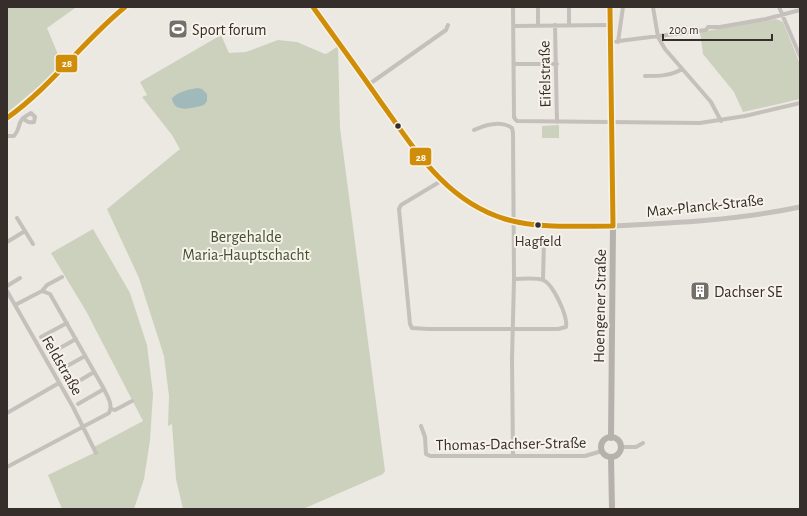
<svg xmlns="http://www.w3.org/2000/svg" width="807" height="516" viewBox="0 0 807 516" font-family="'Alegreya Sans',sans-serif">
<rect width="100%" height="100%" fill="#ece8e2"/>
<path fill="#ccd1bd" d="M7 7 75 8 47 28 62 64 50 77 7 113Z
M776 19 783 22 800 64V99L743 112 734 92 703 54 700 32Z
M221 35 229 53 246 52 278 40 297 42 325 54 328 53 338 46 340 128 385 471 383 474 303 509H183L176 479 172 424 168 426 169 396 164 356 139 278 107 209 180 149 172 135 142 97 147 95 140 82Z
M559 125V138H542V126Z
M93 229 130 293 147 345 153 394 150 440 144 479 134 509H62L48 475 96 452 94 447 143 421 86 311 51 253Z"/>
<path fill="#a0b9bb" d="M198 88 202 89 207 94V101L204 105C194 108 173 114 172 98 178 92 189 89 198 88Z"/>
<g fill="none" stroke-linecap="round" stroke-linejoin="round">
<path stroke="#c5c0bb" stroke-width="4" d="M513 7 514 117 515 119 517 121 700 123 745 116 800 103
M653 7 658 37 665 49 711 102 721 121
M779 7 800 56
M538 25V7
M555 25 557 122
M569 25V7
M513 26 611 25
M611 42 706 30 708 27H720L766 19 800 10
M618 42 623 7
M514 64H557
M645 76C658 76 671 76 682 69
M368 85 446 30 448 25
M474 130C485 125 501 120 512 128L513 133 514 279 512 359 513 456
M7 136H14C23 126 14 122 31 113L35 117 34 122C29 123 27 122 23 118
M441 181 401 205 399 209 410 324 412 328 428 329H558L566 327C568 316 553 284 543 280 536 277 521 279 514 279
M17 218 25 231
M7 242 25 231 33 244
M543 280 544 239
M7 286 20 278
M7 291 73 407 96 453
M42 291 47 285 62 277
M41 337 67 323
M51 353 76 339
M60 370 85 356
M69 387 94 372
M78 404 104 389
M111 409 115 410 132 401
M7 413 59 383
M421 426 425 437 426 454 430 456H585L602 451
M621 447H636L643 443
M7 467 109 413C113 404 108 398 104 389L50 294 42 291 40 292 15 305"/>
<path stroke="#c5c0bb" stroke-width="5" d="M313 7 420 157C446 191 481 217 523 223 550 227 579 226 606 226
M7 118C23 107 38 94 51 80 76 56 97 28 125 7
M613 226C676 223 738 220 800 207"/>
<path stroke="#b6b1ac" stroke-width="6" d="M610 7 613 226 611 438
M601 447a10 10 0 1 1 20 0a10 10 0 1 1-20 0Z
M611 457 612 509"/>
<g stroke="#f8f3ea" stroke-width="8">
<path id="bus-1" d="M313 7C335 38 358 69 380 101 414 148 445 201 505 219 539 229 577 226 613 226L610 7
M7 118C52 86 83 41 125 7"/>
</g>
<use href="#bus-1" stroke="#d08e08" stroke-width="5"/>
</g>
<defs>
<g id="stadium-square" transform="scale(1)"><rect x="-9" y="-9" width="18" height="18" rx="4" fill="#756f6a" stroke="#f8f3ea"/><path d="M0-5a6.5 5 0 1 0 0 10a6.5 5 0 1 0 0-10ZM-3.5-1.8h7v3.6h-7Z" fill="#fff"/></g>
<g id="building-square" transform="scale(1)"><rect x="-9" y="-9" width="18" height="18" rx="4" fill="#756f6a" stroke="#f8f3ea"/><path d="M-4-6H4V6H1V3H-1V6H-4ZM-2.5-4.3h1.7v1.8h-1.7ZM.8-4.3h1.7v1.8H.8ZM-2.5-1h1.7V.8h-1.7ZM.8-1h1.7V.8H.8Z" fill="#fff"/></g>
</defs>
<g fill-rule="evenodd">
<use href="#stadium-square" x="178" y="29"/>
<use href="#building-square" x="700" y="291"/>
</g>
<g fill="#352e2a" stroke="#f8f3ea" stroke-width="1.5">
<circle cx="398" cy="126" r="3.5"/>
<circle cx="538" cy="225" r="3.5"/>
</g>
<g text-anchor="middle" stroke-width="4" stroke-linejoin="round" paint-order="stroke">
<g font-size="15" fill="#352e2a" stroke="#f8f3ea">
<text x="538" y="246">Hagfeld</text>
</g>
<g font-size="16" fill="#352e2a" stroke="#f8f3ea" text-anchor="start">
<text x="192" y="35">Sport forum</text>
<text x="714" y="297">Dachser SE</text>
</g>
<g font-size="16" fill="#352e2a" stroke="#f8f3ea">
<text transform="translate(544 74) rotate(-91)" y="6">Eifelstraße</text>
<text transform="translate(705 205) rotate(-6)" y="6">Max-Planck-Straße</text>
<text transform="translate(599 306) rotate(-89)" y="6">Hoengener Straße</text>
<text transform="translate(63 365) rotate(60)" y="6">Feldstraße</text>
<text transform="translate(511 443) rotate(-1)" y="6">Thomas-Dachser-Straße</text>
</g>
<g font-size="16" fill="#425130" stroke="#f8f3ea">
<text x="246" y="242">Bergehalde<tspan x="246" dy="18">Maria-Hauptschacht</tspan></text>
</g>
</g>
<g stroke="#f8f3ea" stroke-width="1.5">
<rect x="55" y="54" width="23" height="19" rx="4" fill="#d08e08"/>
<rect x="409" y="147" width="23" height="19" rx="4" fill="#d08e08"/>
</g>
<g font-size="11" text-anchor="middle" font-weight="bold" fill="#fff">
<text x="67" y="67">28</text>
<text x="421" y="161">28</text>
</g>
<rect width="807" height="516" fill="none" stroke="#352e2a" stroke-width="16"/>
<path d="M663 34v6h109v-6" fill="none" stroke="#352e2a" stroke-width="2"/>
<text x="669" y="34" font-size="12" fill="#352e2a" stroke="#f8f3ea" stroke-width="3" paint-order="stroke">200 m</text>
</svg>
